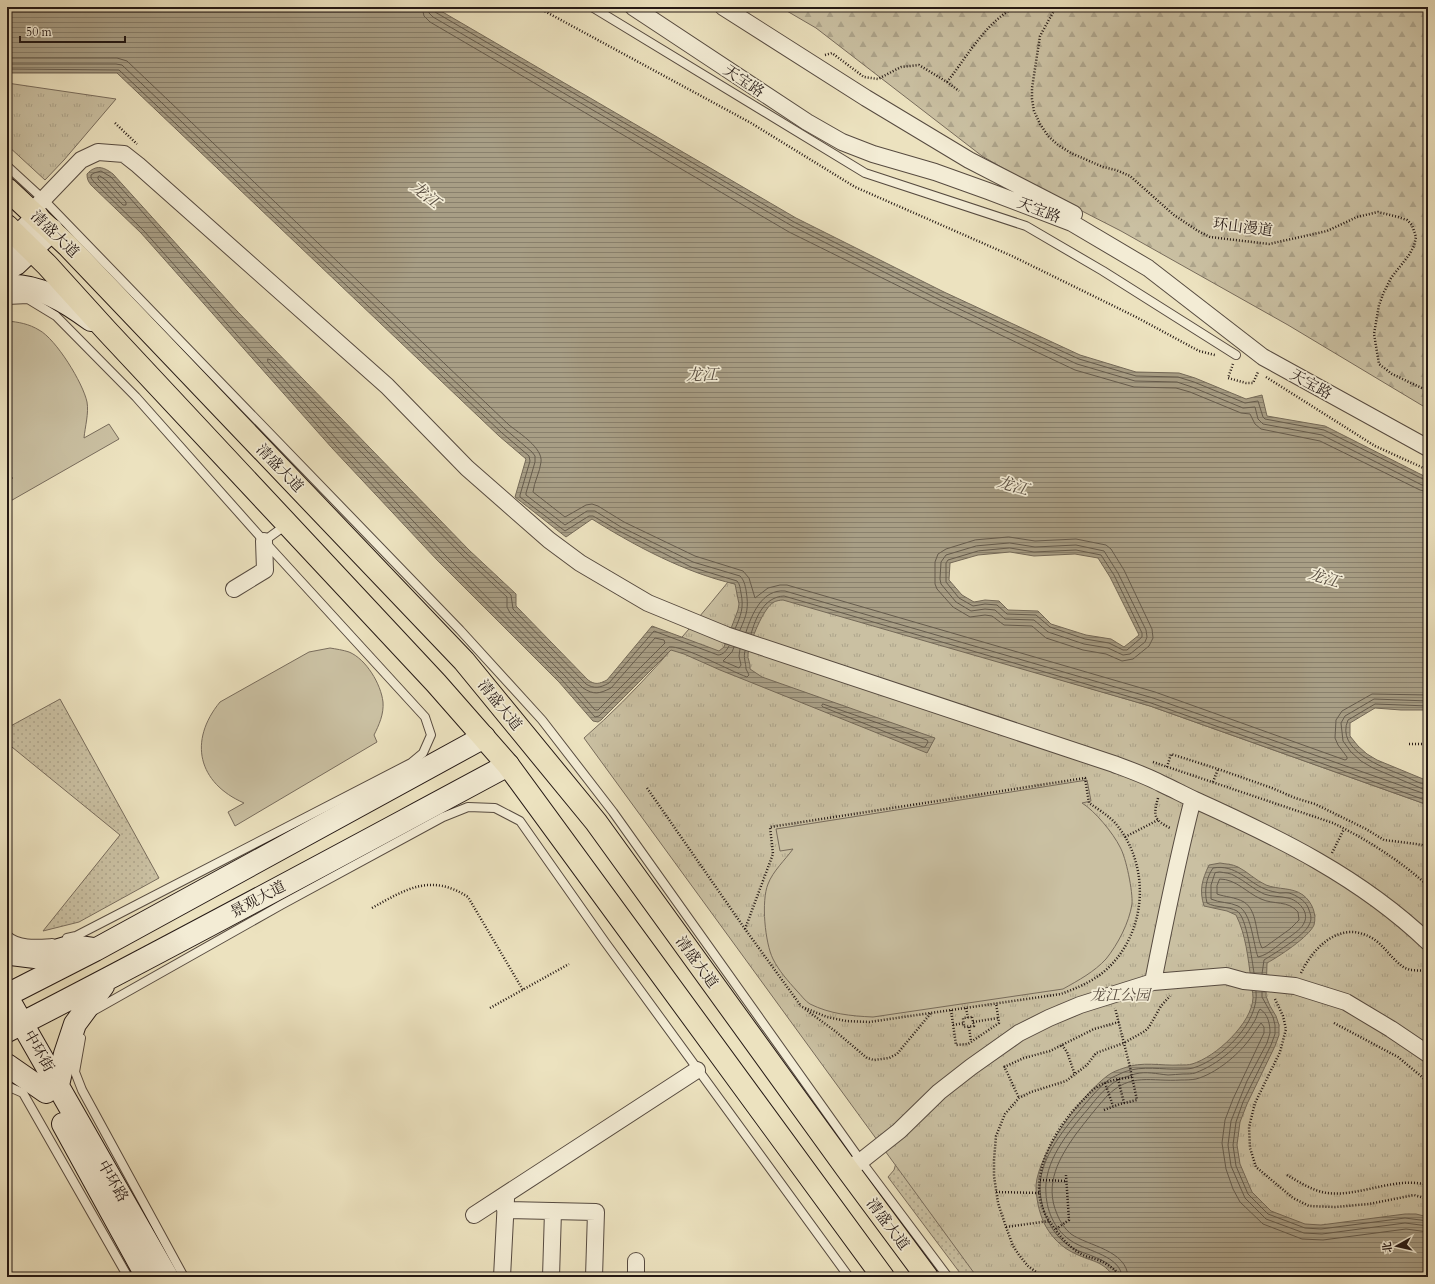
<svg xmlns="http://www.w3.org/2000/svg" width="1435" height="1284" viewBox="0 0 1435 1284" font-family="Cardo,'Noto Serif SC',serif">
<defs>
<pattern id="grass-dots" width="8" height="8" patternUnits="userSpaceOnUse"><rect width="8" height="8" fill="#cac0a2"/><path d="M2 2h.1M6 6h.1" fill="none" stroke="#ada48b" stroke-width="1.8" stroke-linecap="round"/></pattern>
<pattern id="forest-firs" width="22" height="20" patternUnits="userSpaceOnUse"><rect width="22" height="20" fill="#cac0a2"/><path d="M5 1l3.5 6h-7zM16 11l3.5 6h-7z" fill="#ada48b"/></pattern>
<pattern id="park-tufts" width="24" height="20" patternUnits="userSpaceOnUse"><rect width="24" height="20" fill="#cac0a2"/><path d="M3 7l-1-3M5 7V3M7 7l1-3M15 17l-1-3M17 17v-4M19 17l1-3" fill="none" stroke="#ada48b"/></pattern>
<pattern id="water-rules" width="6" height="5" patternUnits="userSpaceOnUse"><rect width="6" height="5" fill="#a89e85"/><path d="M0 2.5h6" fill="none" stroke="#89806c"/></pattern>
</defs>
<rect width="100%" height="100%" fill="#ece2bf"/>
<filter id="stains"><feTurbulence type="fractalNoise" baseFrequency=".005" numOctaves="4"/><feColorMatrix values="0 0 0 0 .2 0 0 0 0 .09 0 0 0 0 .02 0 0 0 .5 -.17"/></filter>
<radialGradient id="worn" r=".72"><stop offset=".6" stop-color="#630" stop-opacity="0"/><stop offset="1" stop-color="#630" stop-opacity=".3"/></radialGradient>
<path fill="url(#grass-dots)" stroke="#786c5c" d="M60 699 159 878 79 922 43 931 120 835 7 743V728Z
M896 1163 985 1277H963L888 1177 894 1170Z"/>
<path fill="url(#forest-firs)" stroke="#786c5c" d="M780 7H1428V409L1288 325 1121 231 1039 189 982 156 816 28Z"/>
<path fill="url(#park-tufts)" stroke="#786c5c" d="M7 83 116 99 64 160 45 180 7 145Z
M728 582 1150 706 1428 805V1277H977L584 738C637 692 683 637 728 582Z"/>
<path fill="#cac0a2" stroke="#786c5c" d="M7 321C19 322 29 324 39 330 56 339 83 383 87 402 89 413 85 427 84 438L109 424 119 439 7 503V482L13 478 7 476Z
M330 648C336 649 343 650 349 652 366 659 381 684 383 702 384 714 379 725 374 735L377 742 235 826 228 812 244 803C198 783 188 741 220 702L309 652Z
M1087 780 1091 801 1082 803C1095 811 1113 833 1120 847 1126 857 1133 892 1132 904 1129 923 1118 944 1106 959 1094 972 1079 980 1063 989L873 1017C851 1016 830 1014 810 1004 805 1001 801 995 797 991 788 981 779 971 773 959 765 943 761 901 768 884 773 871 785 860 793 849L780 851 776 829Z"/>
<path fill="url(#water-rules)" stroke="#746958" fill-rule="evenodd" d="M7 7H434L796 218 944 292 1080 355 1136 372 1179 373 1195 378 1246 399 1262 395 1267 416 1325 426 1428 478V710H1401L1375 708 1350 723V736L1358 746 1367 754 1377 760 1428 781V805L1150 706 783 600C780 600 776 601 774 602 763 608 750 642 748 654 747 659 751 663 750 669L762 677 935 738 927 753 720 670 684 654 671 650 601 720 598 722 593 721 559 682 437 560 332 448 141 233 91 185C88 181 87 179 87 174 96 164 104 167 113 174L237 311 469 550 516 594V606L588 680C595 685 599 684 607 680L652 626 719 651 724 647 738 610 739 604 735 584C686 573 635 546 592 519L566 537 515 497 526 459 499 436 117 73H7ZM1010 552 1034 556 1075 554 1098 558 1110 577 1139 635 1124 647 1111 639 1086 635 1051 624 1038 611 1008 610 999 601 985 600 974 602 962 595 949 580 950 563 978 555Z
M1220 863C1225 864 1232 864 1238 867 1248 872 1255 880 1266 885 1279 890 1292 887 1303 895 1312 902 1317 914 1314 925 1309 937 1278 957 1267 963L1266 996 1270 1006 1276 1016 1279 1025V1035L1275 1046 1247 1104 1240 1122 1237 1145 1240 1164 1252 1192 1271 1211 1305 1224 1321 1225 1405 1214H1416L1428 1217V1277H1114C1102 1260 1092 1262 1076 1254 1062 1248 1051 1237 1044 1223 1039 1212 1036 1198 1036 1185 1039 1152 1081 1096 1107 1076 1112 1072 1118 1070 1124 1068 1142 1061 1161 1066 1180 1065 1184 1065 1189 1065 1192 1064 1216 1057 1252 1023 1253 998 1253 992 1251 985 1251 980 1248 958 1246 935 1236 915L1227 911 1204 906C1199 890 1202 880 1209 865Z"/>
<g fill="none" stroke-linecap="round" stroke-linejoin="round">
<path stroke="#665c4d" stroke-width="1" d="M422 7 424 16 430 22 789 232 937 305 1075 370 1134 387 1176 388 1190 392 1241 413 1250 414 1255 424 1261 429 1320 441 1420 490 1428 492
M428 7 429 13 433 17 792 226 940 300 1077 364 1135 381 1177 382 1192 387 1243 408 1255 407 1258 419 1263 424 1322 435 1422 485 1428 486
M433 7 435 12 794 222 942 296 1079 359 1136 376 1178 377 1194 382 1245 403 1258 401 1263 417 1265 419 1324 430 1425 480 1428 481
M7 58H117L127 61 509 425C519 433 543 448 541 462 540 472 534 482 533 492L565 517 586 505 592 504 598 506 624 522 695 556 743 571 749 578 755 598 768 588 780 585H787L1155 692 1345 760 1347 759V757L1338 745 1335 738 1336 720 1342 711 1372 694 1428 695
M7 64H116L122 65 505 429 532 452 535 456V462L526 493V495L565 525 587 511H595L621 527 693 562 740 576C744 580 745 585 746 590 749 608 747 614 740 630
M7 69 119 70 502 433 529 456 530 461 520 495V497L565 531 589 516H593L619 531 691 567 737 581C740 584 740 588 741 593 744 608 741 615 735 629
M100 176 107 181 126 202V205H123L98 179V177Z
M268 359 271 360 463 556 507 597V607L510 613 583 688C594 695 599 694 611 688L655 638 664 640 665 643 598 710H595L565 676 444 554 339 442 268 362Z
M1009 537 1035 541 1076 539 1106 545 1111 549 1124 570 1152 629 1153 638 1149 646 1133 659 1122 661 1106 654 1083 650 1046 638 1032 626 1004 625 992 616 985 615 970 617 953 607 937 589 935 584V562L938 554 946 549 975 540Z
M1010 543 1035 547 1076 545 1104 551 1118 573 1146 630 1147 637 1145 642 1130 654 1123 655 1108 648 1084 644 1048 632 1034 620 1005 619 995 610 985 609 971 611 956 602 941 584 940 579 941 562 946 555 976 546Z
M1010 548 1034 552 1076 550 1101 555 1114 575 1142 633V637L1127 650H1123L1109 643 1085 639 1050 627 1036 615 1007 614 997 605 985 604 973 606 959 598 946 582V563L948 560 978 551Z
M746 632C752 614 762 589 785 591L1153 698 1428 795
M751 634C756 617 764 597 784 596L1151 703 1428 801
M729 646C727 650 723 655 718 655L654 631 609 683C600 688 594 689 586 684L513 609 511 595 466 553 234 314 111 177 101 171 94 173 91 175V178L94 182 144 231 335 445 440 557 562 680 595 717 599 716 669 647C683 645 730 671 747 677L749 675 746 669C746 663 743 657 745 651
M734 647 732 652 723 661 739 668 741 665 739 656 740 649
M1428 701 1374 699 1345 716 1341 723 1343 741 1351 752 1361 761 1373 768 1423 789 1428 790
M823 704 927 740 928 742 925 747H923L823 707 822 706Z
M1428 706 1375 704 1348 720C1335 750 1382 767 1402 775 1410 778 1419 784 1428 785
M1220 872C1225 873 1231 873 1235 876 1245 881 1253 889 1264 894 1272 897 1280 896 1288 898 1298 900 1310 912 1304 923 1302 928 1296 932 1291 936 1281 942 1269 955 1258 957 1253 944 1252 913 1238 906 1230 902 1219 903 1211 899V885L1215 873Z
M1220 879C1236 879 1247 893 1261 899 1274 905 1288 900 1298 912L1299 920 1290 929 1265 947 1262 948C1255 934 1258 911 1244 902 1235 897 1225 897 1217 894V886Z
M1254 973C1252 961 1247 917 1237 911 1228 906 1216 908 1207 903 1204 891 1206 878 1213 868 1236 864 1246 881 1265 889 1269 891 1275 892 1280 893 1284 893 1288 892 1292 894 1299 897 1307 902 1309 910 1311 915 1312 920 1309 925 1304 936 1275 953 1264 960L1262 974
M1262 992V997L1273 1017 1275 1025V1034L1271 1045 1243 1102 1236 1122 1233 1145 1236 1166 1248 1194 1268 1214 1305 1228 1321 1229 1405 1218 1428 1221
M1117 1277C1115 1259 1083 1255 1071 1247 1051 1235 1041 1211 1040 1188 1040 1156 1066 1127 1085 1104 1093 1095 1101 1085 1111 1078 1115 1076 1120 1074 1124 1072 1143 1065 1162 1070 1181 1069 1185 1069 1189 1069 1193 1068 1221 1060 1260 1022 1256 991
M1122 1277C1121 1256 1087 1251 1073 1242 1056 1232 1047 1213 1046 1194 1043 1162 1068 1132 1088 1109 1095 1100 1103 1090 1113 1083 1119 1079 1128 1076 1135 1074 1146 1071 1157 1074 1168 1075 1173 1075 1178 1074 1183 1074 1187 1074 1192 1074 1195 1073 1219 1064 1241 1045 1254 1022 1257 1018 1257 1013 1260 1009 1268 1014 1270 1024 1270 1033L1267 1043 1247 1081 1231 1121 1228 1145 1231 1166 1245 1198 1266 1219 1304 1233 1322 1234 1405 1223 1428 1226
M1128 1277C1127 1250 1088 1246 1071 1234 1065 1229 1060 1222 1057 1214 1044 1184 1059 1158 1076 1134 1086 1121 1096 1108 1107 1096 1131 1072 1151 1082 1181 1080 1185 1080 1191 1080 1196 1079 1215 1074 1237 1056 1249 1040 1253 1035 1257 1028 1261 1023L1264 1027V1033L1233 1099 1225 1120 1222 1143 1226 1169 1233 1189 1240 1202 1263 1224 1302 1239 1323 1240 1406 1229 1428 1232"/>
<g stroke="#574b40" stroke-width="10">
<path id="lane" d="M592 7 865 173 1026 226 1103 271 1236 355
M7 166 43 199 460 630 542 720 613 812 861 1161 948 1277
M7 300 28 299 56 316 136 397 264 541 425 717 431 735 423 753 411 763 76 936 67 938
M264 541 286 525
M7 935C18 946 38 944 52 943
M95 1010 281 905 443 817 468 807 495 808 520 821 605 942 849 1277
M81 1038 75 1072 82 1090 184 1277
M7 1086 23 1093 128 1277"/>
</g>
<g stroke="#574b40" stroke-width="18">
<path id="street" d="M633 7 807 122 842 142 873 154 935 172 988 191 1072 223 1148 268 1263 357 1428 448
M723 7 866 98 969 160 1074 214
M32 211 81 160 98 152 124 154 138 165 387 386 467 468 549 540 580 563 648 603 726 635 1114 764C1130 770 1147 776 1162 784 1173 789 1184 795 1195 800 1279 838 1360 877 1428 942
M234 589 265 570 264 541
M1153 982C1165 921 1177 860 1193 799
M847 1169 861 1161 899 1131 939 1092 971 1067 1019 1033 1049 1018 1080 1005 1153 982 1226 976 1244 981 1295 986 1346 1002 1391 1029 1428 1054
M505 1210 596 1212 594 1277
M474 1215 697 1070
M502 1277 506 1199
M551 1277 553 1211
M636 1277V1261"/>
</g>
<g stroke="#251915" stroke-width="24">
<path id="secondary" d="M7 247 38 217
M7 269 16 264 52 230
M7 286C38 284 67 302 91 320
M7 952 11 954 35 957 72 946 93 949
M7 995 95 950 484 737
M7 997 167 1277
M7 1031C175 945 342 854 508 765
M7 1065 46 1092
M58 1085 65 1054 75 1024 103 986
M63 1124 147 1277"/>
</g>
<g stroke="#251915" stroke-width="24">
<path id="primary" d="M7 189 68 246 464 661 596 822 847 1169 927 1277
M7 226 47 265 106 330 436 683 508 765 883 1277"/>
</g>
<path stroke="#251915" stroke-width="2.5" stroke-dasharray="1 2" stroke-linecap="butt" d="M537 7 751 123 855 187 1012 256 1136 317 1199 351 1215 355
M1056 7 1040 36 1032 88V99L1034 111 1040 124 1048 136 1058 145 1071 153 1103 167 1116 170 1130 176 1174 215 1198 231 1210 237 1269 244 1327 231 1357 217 1378 212 1398 217 1407 220 1412 225 1416 237 1414 246 1409 255 1391 278 1384 292 1379 305 1374 334 1379 364 1392 374 1428 391
M825 55 832 53 864 77 878 79 901 67 919 65 947 82 959 91
M947 82C967 57 987 20 1016 7
M115 123 137 144
M1233 364 1228 378 1246 383H1253L1258 372
M1266 377 1375 446 1428 470
M1409 744H1428
M1153 762 1333 823C1366 839 1401 861 1428 886
M1167 767 1171 754 1218 769 1272 788 1295 798 1315 804 1366 829 1384 840 1416 844 1422 845 1428 849
M1213 782 1218 769
M647 788 745 929 801 1006
M1158 798C1153 816 1154 820 1170 828
M1125 837 1158 820
M1332 853 1344 829
M372 908C406 889 431 873 468 897L523 990
M745 929 773 854 770 827 1085 778 1089 803C1098 809 1109 816 1116 824 1151 866 1147 932 1107 969 1094 981 1077 988 1061 994L869 1022 846 1021 827 1017 800 1006
M1301 973C1314 946 1341 920 1372 938 1385 946 1392 960 1405 968L1410 970 1428 971
M1275 999 1283 1016 1286 1029 1280 1052 1255 1103 1249 1127 1250 1148 1256 1167 1293 1198 1309 1206 1335 1207 1369 1204 1414 1195 1428 1199
M490 1008 569 964
M966 1008 968 1018
M805 1009 835 1031 867 1058 874 1060 889 1058 897 1054 931 1013
M951 1010 956 1045 968 1044 999 1023 996 1003
M972 1017 974 1026 964 1027 963 1018Z
M973 1022 998 1018
M1334 1023 1398 1057 1428 1082
M953 1025 964 1023
M969 1027 971 1041
M1062 1045 1067 1052 1075 1075
M1004 1066 1019 1098
M1004 1067 1024 1058 1050 1051 1094 1029 1119 1022
M1118 1079 1124 1103
M1105 1083 1113 1106
M1104 1110 1120 1104 1137 1100 1129 1063 1115 1008
M1287 1175C1299 1182 1313 1191 1327 1193 1361 1197 1394 1176 1428 1185
M1040 1180 1067 1181
M996 1192 1040 1193
M1006 1227 1049 1221
M1056 1229 1069 1220 1066 1175
M1043 1277 1028 1266 1019 1255 1013 1246 1006 1227 998 1203 994 1176V1160L996 1136 1005 1114 1019 1098 1031 1092 1066 1081 1087 1065 1096 1053 1124 1043 1145 1031 1149 1027 1161 1006 1170 996
M1123 1277C1116 1271 1109 1265 1101 1261 1093 1258 1085 1257 1078 1252 1065 1244 1056 1231 1048 1219 1023 1180 1056 1126 1084 1099 1088 1095 1092 1090 1097 1087 1108 1080 1120 1079 1132 1077"/>
<use href="#lane" stroke="#f3ecd5" stroke-width="8"/>
<use href="#street" stroke="#f3ecd5" stroke-width="16"/>
<use href="#secondary" stroke="#f3ecd5" stroke-width="22"/>
<use href="#primary" stroke="#ece2bf" stroke-width="22"/>
</g>
<g text-anchor="middle" stroke-width="3.5" stroke-linejoin="round" paint-order="stroke">
<g font-size="15" fill="#251915" stroke="#f3ecd5">
<text transform="translate(744 81) rotate(34)" y="5">天宝路</text>
<text transform="translate(1039 210) rotate(21)" y="5">天宝路</text>
<text transform="translate(1243 227) rotate(7)" y="5">环山漫道</text>
<text transform="translate(55 234) rotate(44)" y="5">清盛大道</text>
<text transform="translate(1311 384) rotate(29)" y="5">天宝路</text>
<text transform="translate(280 468) rotate(46)" y="5">清盛大道</text>
<text transform="translate(500 705) rotate(51)" y="5">清盛大道</text>
<text transform="translate(258 899) rotate(-28)" y="5">景观大道</text>
<text transform="translate(697 962) rotate(54)" y="5">清盛大道</text>
<text transform="translate(39 1051) rotate(60)" y="5">中环街</text>
<text transform="translate(113 1181) rotate(60)" y="5">中环路</text>
<text transform="translate(888 1224) rotate(53)" y="5">清盛大道</text>
</g>
<g font-size="15" font-style="italic" fill="#574b3f" stroke="#f3ecd5">
<text x="1120" y="1000">龙江公园</text>
</g>
<g font-size="16" font-style="italic" fill="#594e42" stroke="#f3ecd5">
<text transform="translate(426 194) rotate(39)" y="6">龙江</text>
<text x="702" y="380">龙江</text>
<text transform="translate(1013 485) rotate(16)" y="6">龙江</text>
<text transform="translate(1324 577) rotate(17)" y="6">龙江</text>
</g>
</g>
<rect width="1435" height="1284" fill="none" stroke="#ece2bf" stroke-width="24"/>
<rect x="8" y="8" width="1419" height="1268" fill="none" stroke="#251915" stroke-width="2"/>
<rect x="12" y="12" width="1411" height="1260" fill="none" stroke="#251915"/>
<g transform="translate(1397 1246) rotate(262)" stroke="#f3ecd5" stroke-width="3" paint-order="stroke">
<path d="M0-3L7 15L0 10L-7 15Z" fill="#251915"/>
<text y="-6" font-size="11" font-weight="bold" text-anchor="middle" fill="#251915">北</text>
</g>
<path d="M20 36v6h105v-6" fill="none" stroke="#251915" stroke-width="2"/>
<text x="26" y="36" font-size="12" fill="#251915" stroke="#f3ecd5" stroke-width="3" paint-order="stroke">50 m</text>
<rect width="100%" height="100%" filter="url(#stains)"/>
<rect width="100%" height="100%" fill="url(#worn)"/>
</svg>
